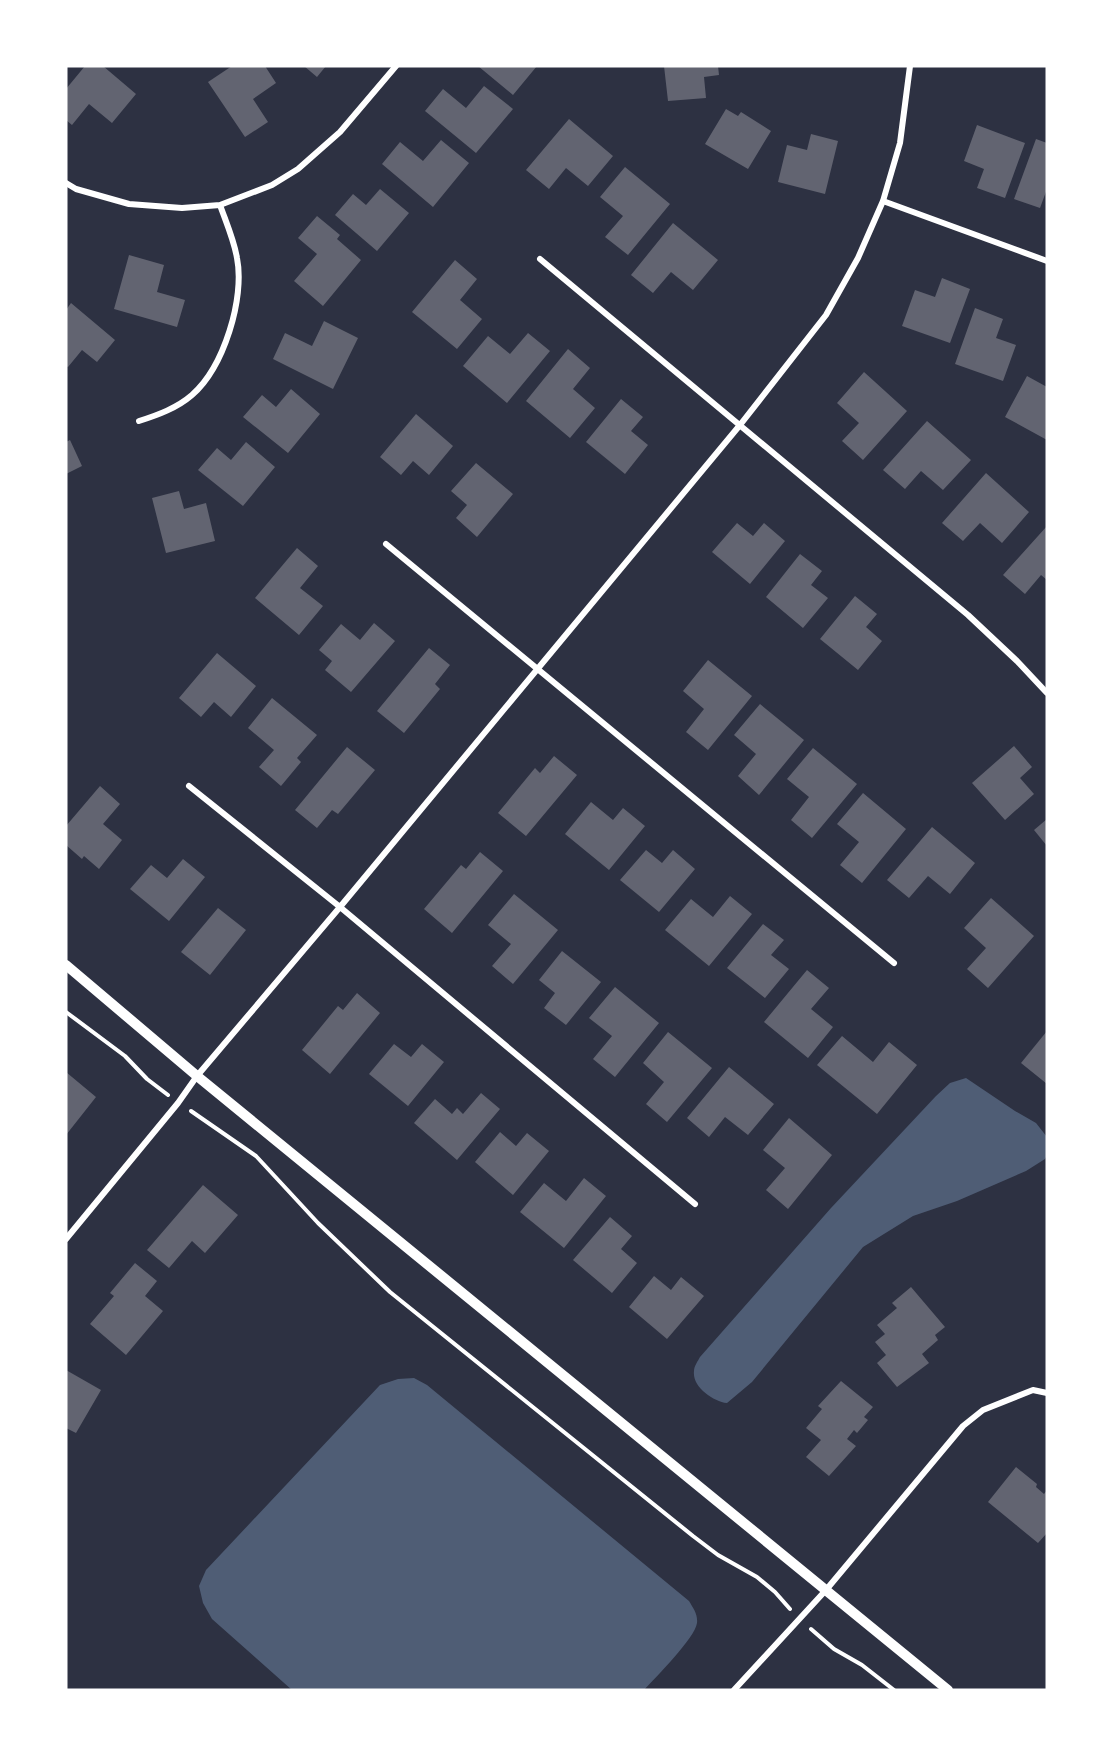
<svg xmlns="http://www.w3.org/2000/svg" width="1113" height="1756" viewBox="0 0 1113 1756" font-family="Arial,sans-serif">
<rect width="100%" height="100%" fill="#2d3142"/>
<path fill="#4f5d75" d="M966 1078 1015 1111 1036 1123 1047 1137V1155L1045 1159 1026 1171 957 1201 913 1216 863 1247 752 1382 727 1403C713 1401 692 1387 694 1371 694 1366 698 1361 700 1357L831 1208 936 1096 950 1083Z
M414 1378 427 1385 689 1601C693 1608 698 1614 697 1623 695 1638 656 1677 644 1690H292L212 1619 203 1603 199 1586 206 1570 380 1385 398 1379Z"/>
<path fill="#626471" d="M85 66H103L136 94 112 123 89 104 72 125 66 120V89Z
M232 66H265L276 83 253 99 268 122 245 137 208 82Z
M304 66H326L317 77Z
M478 66H537L513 95Z
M664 66H718L719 75 704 77 706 98 668 101Z
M484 86 513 109 476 153 425 111 443 89 466 108Z
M726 109 738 116 741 112 771 131 748 169 705 144Z
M569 119 613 156 588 186 566 168 549 189 526 170Z
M977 125 1025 143 1005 198 977 188 984 169 964 161Z
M811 134 838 141 825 194 778 182 787 145 807 150Z
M1036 139 1047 143V189L1040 208 1014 199Z
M441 140 469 163 433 207 382 164 400 142 423 161Z
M625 167 670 204 628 255 605 237 623 216 600 197Z
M380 189 409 213 377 251 335 215 353 194 366 205Z
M317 216 340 235 337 239 361 260 323 306 294 281 317 254 298 238Z
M673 223 718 260 693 290 671 272 653 293 631 275Z
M129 255 164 265 157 292 185 300 177 327 114 309Z
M455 260 477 279 460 300 482 319 457 349 412 312Z
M942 278 970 289 950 343 902 326 915 290 935 297Z
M71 303 115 340 97 362 82 350 68 367 66 366V310Z
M975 308 1003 319 996 338 1016 345 1003 381 955 364Z
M324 321 358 338 333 389 273 359 285 333 312 346Z
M528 333 550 351 507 403 463 366 488 336 510 354Z
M568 349 590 368 573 389 595 408 570 438 526 401Z
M864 372 907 411 863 460 842 441 859 423 837 403Z
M1027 376 1047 387V440L1005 417Z
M291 389 320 414 288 453 243 417 262 395 276 407Z
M621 399 643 417 631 431 648 445 625 474 586 442Z
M416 414 453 446 429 475 413 461 401 475 380 457Z
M927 421 971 460 943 490 921 471 905 489 883 470Z
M70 440 82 466 66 474V442Z
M246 442 275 467 243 506 198 470 217 448 231 460Z
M476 463 513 494 477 537 456 518 467 505 451 491Z
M986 473 1029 512 1002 543 980 523 963 541 942 523Z
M179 491 184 509 206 503 215 541 166 553 152 498Z
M737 523 753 536 764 523 785 541 750 584 712 552Z
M1047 526V580L1041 575 1025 594 1003 575Z
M297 548 318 566 300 588 323 606 299 635 255 598Z
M800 554 822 571 811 585 828 598 803 628 766 597Z
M855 596 877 614 866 627 882 641 858 670 820 639Z
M374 623 395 641 351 692 325 670 332 661 319 650 341 624 360 640Z
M429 648 450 665 435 684 440 689 404 733 377 711Z
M217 653 256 686 231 717 214 702 201 717 179 698Z
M708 660 752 696 708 750 686 732 704 709 683 691Z
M272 698 317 735 297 758 301 762 281 786 259 767 274 750 248 728Z
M760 704 804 740 759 795 738 776 756 754 734 735Z
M1014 746 1032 767 1020 778 1034 794 1005 820 972 783Z
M347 747 375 770 338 814 332 810 317 828 295 810Z
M813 748 857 784 812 838 791 820 809 797 787 779Z
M554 756 577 775 526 836 498 813 535 768 540 773Z
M100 786 120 804 103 824 122 840 99 869 84 856 82 859 66 845V826Z
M863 793 906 829 862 883 840 865 859 842 837 824Z
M591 802 613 820 623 808 645 826 609 870 565 834Z
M1047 819V846L1034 830Z
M932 827 975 863 950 894 928 876 909 898 887 880Z
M646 850 662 863 673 850 695 869 659 912 620 880Z
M480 852 503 871 452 933 424 909 461 865 466 869Z
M183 859 205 877 169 921 130 889 151 865 167 878Z
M514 894 558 930 513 984 492 966 511 944 488 925Z
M730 896 752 914 709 966 665 930 691 899 713 917Z
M991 898 1034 936 988 988 967 969 986 948 964 928Z
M218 908 246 930 210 975 181 952Z
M763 924 784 940 771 955 789 969 765 998 727 968Z
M562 951 601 982 566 1025 544 1008 555 993 539 980Z
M807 970 829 988 811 1009 833 1027 808 1058 764 1022Z
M615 987 659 1023 615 1077 593 1059 612 1036 589 1018Z
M357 993 380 1013 330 1074 302 1050 338 1006 343 1010Z
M1047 1031V1084L1021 1063Z
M668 1032 712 1068 667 1122 646 1104 664 1082 643 1063Z
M842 1036 873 1062 889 1042 917 1065 877 1114 817 1065Z
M394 1044 411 1057 422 1044 444 1062 408 1106 369 1074Z
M729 1067 774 1104 748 1135 725 1117 709 1137 687 1118Z
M66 1072 96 1097 66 1135Z
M481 1093 500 1109 457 1160 414 1123 435 1099 452 1114 457 1108 463 1114Z
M789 1118 832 1155 788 1209 766 1190 785 1168 763 1150Z
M500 1132 516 1146 527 1133 549 1151 513 1195 475 1162Z
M584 1178 606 1196 564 1248 520 1212 544 1183 566 1201Z
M203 1185 238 1215 205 1253 192 1241 169 1268 147 1250Z
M610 1217 632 1236 621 1249 637 1263 612 1293 573 1260Z
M135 1263 157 1281 145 1296 163 1311 126 1355 90 1324 114 1296 110 1293Z
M654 1276 671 1290 681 1277 704 1296 667 1339 629 1307Z
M911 1287 945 1327 935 1335 938 1340 922 1354 929 1363 897 1387 877 1363 886 1355 875 1342 885 1334 877 1325 897 1308 892 1303Z
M66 1370 101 1390 76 1433 66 1428Z
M841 1381 873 1407 864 1417 868 1420 857 1433 854 1430 847 1439 856 1446 829 1476 806 1457 821 1440 806 1428 822 1409 818 1406Z
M1016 1467 1037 1484 1036 1487 1044 1494 1047 1490V1533L1038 1543 988 1502Z"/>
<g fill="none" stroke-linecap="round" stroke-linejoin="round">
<path stroke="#fff" stroke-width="4" d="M66 1012 125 1056 147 1079 168 1095
M191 1111 256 1156 318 1223 390 1292 693 1536 718 1555 757 1577 775 1592 790 1609
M811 1629 834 1649 862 1665 894 1690"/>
<path stroke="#fff" stroke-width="6" d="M66 183 76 189 129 204 182 208 220 205 272 185 298 169 340 132 396 66
M883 201 1047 261
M540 259 968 615 1017 661 1047 693
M139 421C158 415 177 408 192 395 224 367 245 298 237 258 234 240 226 222 220 205
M386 544 894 963
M189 786 340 907 695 1204
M66 1239 178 1103 197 1076 340 907 740 425 826 315 858 258 883 201 900 143 910 66
M734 1690 826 1590 963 1426 983 1410 1033 1390 1047 1393"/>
<path stroke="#fff" stroke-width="10" d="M66 965 197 1076 948 1690"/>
</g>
<rect width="1113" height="1756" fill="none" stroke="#ffffff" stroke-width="135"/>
</svg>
